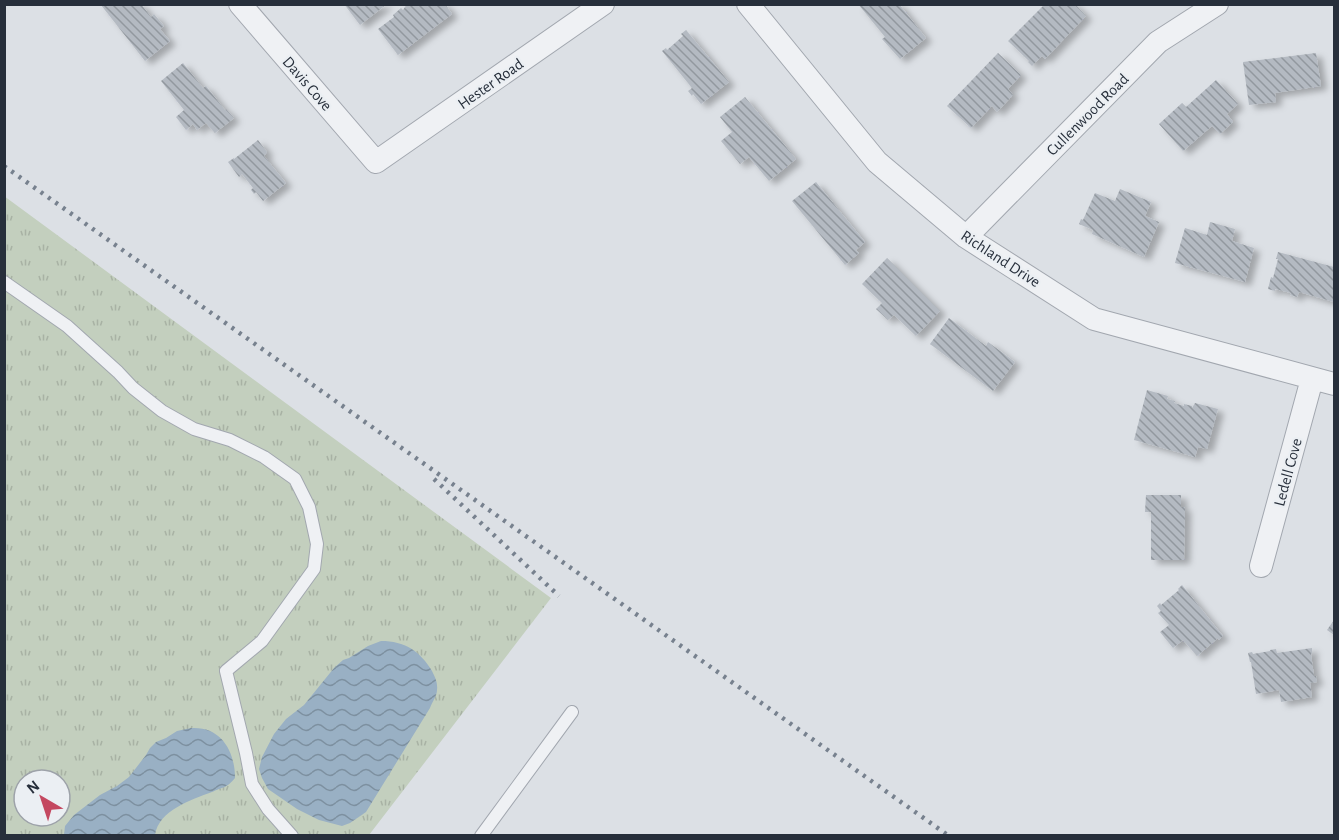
<svg xmlns="http://www.w3.org/2000/svg" width="1339" height="840" viewBox="0 0 1339 840" font-family="'Alegreya Sans',sans-serif">
<defs>
<pattern id="grass-tufts" width="24" height="20" patternUnits="userSpaceOnUse" patternTransform="scale(1.5)"><rect width="24" height="20" fill="#c3cfbe"/><path d="M3 7l-1-3M5 7V3M7 7l1-3M15 17l-1-3M17 17v-4M19 17l1-3" fill="none" stroke="#a8b2a4"/></pattern>
<pattern id="water-waves" width="16" height="10" patternUnits="userSpaceOnUse" patternTransform="scale(1.5)"><rect width="16" height="10" fill="#99b0c4"/><path d="M0 5q4-4 8 0t8 0" fill="none" stroke="#7d90a0"/></pattern>
<pattern id="building-back-hatch" width="6" height="6" patternUnits="userSpaceOnUse" patternTransform="scale(1.5)"><rect width="6" height="6" fill="#b4bac2"/><path d="M-1 5l2 2M0 0l6 6M5-1l2 2" fill="none" stroke="#92989f"/></pattern>
<filter id="shadow"><feDropShadow dx="6" dy="4" stdDeviation="3" flood-color="#0004"/></filter>
</defs>
<rect width="100%" height="100%" fill="#dce0e5"/>
<path fill="url(#grass-tufts)" fill-rule="evenodd" d="M4 196 551 598 369 835H5ZM24 780H60V816H24Z"/>
<path fill="url(#water-waves)" d="M381 641C405 641 420 651 432 671 435 677 438 683 437 690 437 696 432 702 430 708L366 812 350 823 342 826 319 820 297 809 268 789 262 778 259 769 262 757 274 734 286 719 304 705 334 668 343 660 349 658 368 646Z
M191 728C221 726 235 751 235 778 227 788 223 787 212 792 191 800 159 810 155 835H64L65 826 74 815 100 795 117 786 129 777 146 755 150 748 156 742 166 738 177 731Z"/>
<path fill="url(#building-back-hatch)" filter="url(#shadow)" d="M102 4H141L151 17 154 14 164 26 160 29 170 41 145 61 101 5Z
M344 4H387L360 25Z
M407 4H445L452 14 398 55 378 29 394 17 393 15 401 8 403 10Z
M858 4H899L926 38 900 59 882 39 885 37Z
M1045 4H1075L1086 16 1045 59 1042 56 1032 66 1028 62 1029 61 1008 41Z
M686 30 729 82 701 104 693 94 692 96 688 91 692 88 662 51 666 48 667 50 683 36 681 34Z
M998 53 1021 75 1008 89 1013 95 997 112 992 106 971 128 947 106Z
M1316 53 1321 86 1275 93 1276 102 1249 105 1243 62Z
M183 63 203 88 206 86 225 110 226 109 234 118 215 133 206 123 197 130 193 124 186 130 176 117 184 110 161 81Z
M1216 80 1238 104 1227 114 1233 122 1220 134 1212 126 1183 151 1159 124 1182 103 1186 107Z
M745 97 796 159 769 181 749 157 740 164 721 141 732 132 720 117Z
M258 140 267 152 264 156 286 183 263 201 256 192 254 194 251 190 253 188 242 174 239 177 228 162 234 158V159Z
M816 182 865 242 856 250 859 253 845 265 792 201Z
M1120 189 1151 202 1145 216 1159 222 1144 257 1092 234 1093 230 1079 224 1081 219 1083 220 1095 193 1115 201Z
M1210 222 1235 229 1232 241 1254 248 1245 282 1175 263 1185 228 1207 235Z
M1278 252 1334 267V302L1299 292 1297 297 1290 295 1291 293 1275 289V291L1268 289 1271 277 1273 278 1278 259H1276Z
M887 258 940 311 916 336 894 315 888 320 876 309 882 303 862 284Z
M949 318 986 346 988 342 1015 362 993 391 930 344Z
M1147 390 1168 396 1167 399 1175 401 1174 403 1184 406V404L1192 406V408L1195 403 1218 409 1207 449 1198 447 1195 457 1134 440Z
M1146 495H1181V507H1185L1184 560H1151V512H1145Z
M1182 585 1223 636 1219 640 1218 638 1197 656 1183 640 1173 648 1160 632 1169 625 1158 613 1161 611 1157 606 1160 603 1161 605 1179 590 1178 589Z
M1334 620V635L1327 630Z
M1312 648V653L1311 654 1314 676H1316L1317 682 1310 683 1312 697 1281 702 1279 690 1256 694 1251 662H1250L1248 653 1252 652 1253 654 1270 651V650L1276 649 1277 653Z"/>
<g fill="none" stroke-linecap="round" stroke-linejoin="round">
<g stroke="#a2a7af" stroke-width="14">
<path id="service" d="M4 282 67 326 118 372 133 388 162 411 194 429 230 440 264 457 295 479 309 507 317 544 314 569 262 641 226 671 246 753 252 784 268 809 292 836
M481 836 572 712"/>
</g>
<g stroke="#a2a7af" stroke-width="24">
<path id="minor" d="M240 4 376 162 603 4
M748 4 877 162 966 237 1094 319 1334 384
M966 237 1158 42 1217 4
M1261 566 1312 379"/>
</g>
<use href="#service" stroke="#eff1f4" stroke-width="12"/>
<use href="#minor" stroke="#eff1f4" stroke-width="22"/>
<path stroke="#77818e" stroke-width="4.5" stroke-dasharray="3 6" stroke-linecap="butt" d="M4 166 949 836
M434 479 559 596"/>
</g>
<g text-anchor="middle" stroke-width="4.5" stroke-linejoin="round" paint-order="stroke">
<g font-size="16" fill="#272f3b" stroke="#ebeff3">
<text transform="translate(308 83) rotate(49)" y="6">Davis Cove</text>
<text transform="translate(490 83) rotate(-35)" y="6">Hester Road</text>
<text transform="translate(1087 114) rotate(-45)" y="6">Cullenwood Road</text>
<text transform="translate(1001 258) rotate(33)" y="6">Richland Drive</text>
<text transform="translate(1287 472) rotate(-75)" y="6">Ledell Cove</text>
</g>
</g>
<rect width="1339" height="840" fill="none" stroke="#272f3b" stroke-width="12"/>
<g transform="translate(42 798) rotate(321)"><circle r="28" fill="#ebeff3" stroke="#9da2a9" stroke-width="1.5"/>
<path d="M0-4.5L10 22L0 15L-10 22Z" fill="#c44860"/>
<text y="-9" font-size="16" font-weight="bold" text-anchor="middle" fill="#272f3b">N</text>
</g>
</svg>
